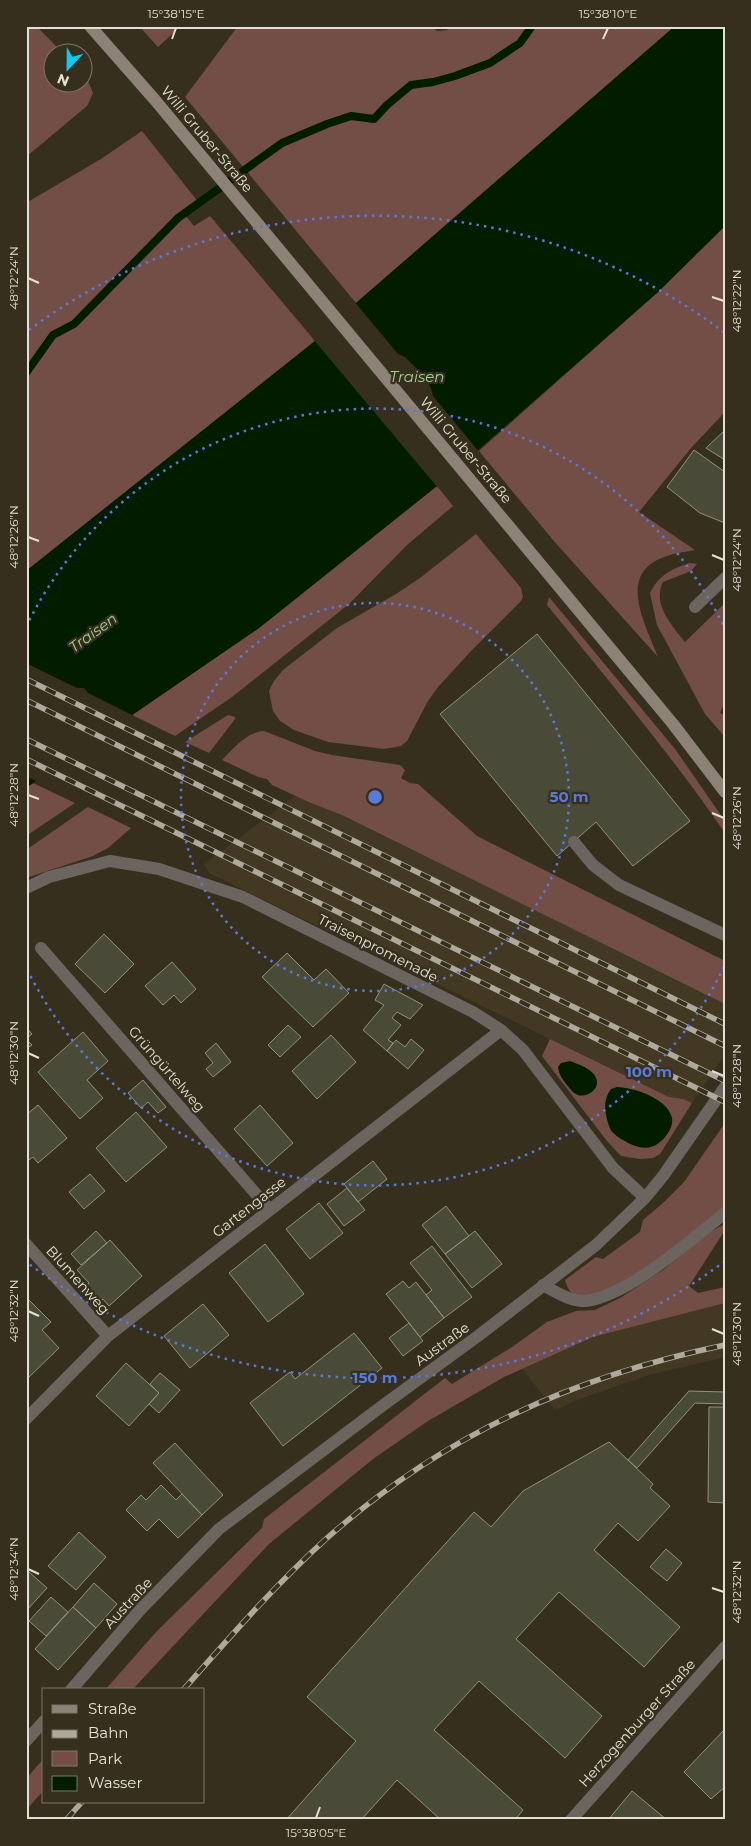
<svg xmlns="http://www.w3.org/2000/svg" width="751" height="1846" viewBox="0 0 751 1846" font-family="Montserrat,sans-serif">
<rect width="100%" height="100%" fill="#372f1e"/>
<path fill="#433821" d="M295 796 342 815 725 1004V1054L692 1103 683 1099 669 1097 209 873 204 864Z
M725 1303V1357L649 1375 585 1397 555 1410 522 1369 593 1337Z"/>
<path fill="#734e47" d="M26 26H36L62 52H52V82H82L83 73 86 77 93 93 87 106 26 157Z
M139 26H181L158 47Z
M238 26H431L437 31 447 30 451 26H675L356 303 185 97Z
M142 131 199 203 184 214 194 226 210 216 315 341 26 571V203L101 159Z
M725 226V412L691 448 639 512 695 550C685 552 674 553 664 557 616 574 646 625 658 657L553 540 479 451 658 292Z
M437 486 453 506 407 545 349 604 232 697 175 736 132 715 259 628Z
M476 534 521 588 523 597 521 601 472 650 438 687 428 701 407 741 401 746 384 749 328 742 294 730 280 721 273 711 269 691 274 681 283 670 337 628 396 594 420 578Z
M690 563 697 564 691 571 663 582C652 603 671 625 685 642L725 603V702L720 713 725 716V737L705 714 657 625 650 593C659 575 671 569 690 563Z
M549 597 675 749 725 821V833C670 753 608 680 547 605Z
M228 715 235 717V719L209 753 185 742Z
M264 731 315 751 332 755 400 765 405 770 401 778 410 783 418 784 477 836 725 961V1004L342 815 311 803 272 785 267 779 258 777 222 760C234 748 247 732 264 731Z
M33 783 75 803 26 836V788Z
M88 807 131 828 108 848 93 856 26 878V850Z
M550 1039 669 1097 683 1099 692 1103 660 1154 653 1158 640 1159 621 1156 607 1141 542 1056Z
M725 1123V1207C697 1228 610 1305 576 1295 569 1293 567 1286 565 1280L596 1257 603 1259 640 1232 643 1220 663 1203 684 1182Z
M725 1224V1230L689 1286 698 1293 725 1287V1303L593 1337 504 1377 428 1421 373 1459 269 1544 132 1690H105L157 1631 262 1528 264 1519 445 1378 452 1384 512 1347 547 1322 576 1311 595 1310 620 1298 663 1270 710 1232Z
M44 1758V1790L26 1810V1779Z"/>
<path fill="#021c00" d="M675 26H725V226L658 292 437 486 259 628 26 788V571L325 333 356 303Z
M570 1061C578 1064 593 1069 596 1078 601 1089 587 1098 578 1095 572 1093 570 1088 566 1084 562 1078 559 1075 558 1067L561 1063Z
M617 1087C635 1088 667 1098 672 1118 674 1129 662 1144 651 1147 643 1149 632 1146 625 1141 619 1138 611 1133 609 1126 605 1113 602 1101 611 1089Z"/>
<path fill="#372f1e" d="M354 301 398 354 405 357 420 372 431 388 433 396 480 453 438 488 313 339Z
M26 663 77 688H84L88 693 134 716 38 782 26 776Z"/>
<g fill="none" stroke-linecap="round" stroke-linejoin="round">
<path stroke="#021c00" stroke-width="8" d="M26 373 53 335 74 324 178 218 282 143 327 124 351 116 374 119 387 105 411 85 433 82 455 76 490 63 520 43 532 26"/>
</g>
<path fill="#494b38" stroke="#8f927d" d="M725 430V460L706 448Z
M694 450 725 472V523L700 513 667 487Z
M537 634 690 821 633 866 596 822 557 856 440 714Z
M104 934 134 964 105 993 75 964Z
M287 953 314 980 326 969 349 993 313 1027 262 977Z
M172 962 196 989 181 1003 174 995 163 1005 145 986Z
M384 984 423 1005 410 1019 397 1012 392 1018 401 1025 388 1040 393 1043 387 1051 363 1030 384 1005 375 1000Z
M288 1025 301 1037 280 1057 268 1045Z
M26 1027 32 1034 26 1039 32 1045 26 1049Z
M83 1032 108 1061 87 1080 103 1098 80 1119 38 1072Z
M331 1035 356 1062 317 1099 292 1071Z
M411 1039 424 1050 408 1069 387 1051 396 1040 405 1047Z
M216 1043 231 1062 213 1077 206 1069 213 1063 205 1053Z
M143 1080 166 1107 158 1113 148 1102 141 1108 128 1093Z
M38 1105 67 1138 38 1163 33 1157 26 1162V1115Z
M260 1105 293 1143 267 1166 234 1129Z
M136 1112 167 1147 126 1182 96 1148Z
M373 1161 387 1179 358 1202 344 1184Z
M90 1174 105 1191 84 1209 69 1192Z
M347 1188 365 1210 344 1226 327 1204Z
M319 1203 343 1233 310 1259 286 1229Z
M446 1206 469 1236 445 1254 422 1225Z
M96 1231 107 1243 81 1265 71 1254Z
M475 1231 502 1264 472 1288 445 1254Z
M110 1240 142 1276 109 1306 103 1299 98 1303 84 1287 89 1283 77 1270Z
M265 1244 304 1294 268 1322 229 1273Z
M432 1246 472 1297 444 1318 426 1295 432 1290 410 1263Z
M403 1281 409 1288 416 1282 444 1318 420 1337 386 1294Z
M26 1297 51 1322 42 1330 59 1348 27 1379Z
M203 1304 229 1335 190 1368 164 1336Z
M409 1323 423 1341 403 1356 389 1338Z
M354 1333 382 1368 283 1446 250 1403 290 1372 295 1379Z
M126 1363 159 1393 129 1426 96 1396Z
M160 1373 180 1390 159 1413 149 1404 159 1393 150 1384Z
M689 1391 725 1392V1404L695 1403 637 1468 628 1460Z
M709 1407H725V1503L708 1502Z
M609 1442 653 1484 650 1488 670 1506 638 1541 618 1523 594 1550 680 1627 644 1667 559 1592 516 1639 602 1716 565 1758 479 1681 434 1730 523 1810 515 1820H441L397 1780 361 1820H286L356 1741 307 1697 474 1512 491 1527 523 1491Z
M175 1443 223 1495 202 1515 153 1463Z
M161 1485 176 1500 182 1494 202 1515 178 1538 159 1519 147 1531 126 1510 141 1495 146 1500Z
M79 1532 106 1557 76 1590 48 1566Z
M666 1549 682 1563 667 1581 650 1567Z
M29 1572 47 1588 26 1611V1576Z
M94 1583 117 1604 96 1628 73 1607Z
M51 1597 68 1612 46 1636 29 1621Z
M73 1607 96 1628 58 1670 35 1649Z
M725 1729V1787L711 1799 684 1772Z
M632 1791 667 1820H608Z"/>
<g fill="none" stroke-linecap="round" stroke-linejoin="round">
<path stroke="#6c645e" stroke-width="12" d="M574 842 593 865 619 885 725 935
M543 1285C556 1292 571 1302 586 1301 629 1295 691 1240 725 1213"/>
<path stroke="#6c645e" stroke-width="12" d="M695 607 725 578
M26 888 49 877 110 861 159 869 243 897 473 1012 501 1030 523 1050 613 1168 645 1198
M41 948 270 1210
M26 1244 108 1336
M26 1419 108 1336 501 1030
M71 1690 140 1610 219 1529 382 1406 478 1336 596 1245 645 1198 663 1176 725 1087
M26 1741 44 1721
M571 1820 725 1647"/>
<path stroke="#8d8178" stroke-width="12" d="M90 26 155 100 673 724 725 792"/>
<g stroke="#afa99d" stroke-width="5.5">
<path id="rail" d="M26 679 725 1024
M26 700 725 1046
M26 739 725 1081
M26 759 725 1102
M183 1690C229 1638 275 1585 326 1539 443 1435 572 1377 725 1345
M66 1820 82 1802"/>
</g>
<use href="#rail" stroke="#372f1e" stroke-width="4" stroke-dasharray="11" stroke-linecap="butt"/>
</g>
<path fill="none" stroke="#e5e0d6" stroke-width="2" d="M172 39 176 28M603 39 608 28M28 278 39 283M712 297 724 301M28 537 39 541M712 555 724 560M28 795 39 799M712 813 724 818M28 1053 39 1058M712 1071 724 1076M28 1311 39 1316M712 1329 724 1334M28 1569 39 1574M712 1588 724 1592M316 1818 320 1807"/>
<g fill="none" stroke="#597ad7" stroke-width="2.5" stroke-dasharray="2.5 5">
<circle cx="375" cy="797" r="194"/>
<path d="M724 967A388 388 0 0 1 26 967M26 627A388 388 0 0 1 724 627"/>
<path d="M725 1261A581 581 0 0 1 29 1264M29 330A581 581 0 0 1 725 333"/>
</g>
<g text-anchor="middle" stroke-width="4.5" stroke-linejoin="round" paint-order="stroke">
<g font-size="14" fill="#e5e0d6" stroke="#372f1e">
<text transform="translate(207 139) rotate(50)" y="5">Willi Gruber-Straße</text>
<text transform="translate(466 450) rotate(50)" y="5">Willi Gruber-Straße</text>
<text transform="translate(378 948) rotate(27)" y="5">Traisenpromenade</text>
<text transform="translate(167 1069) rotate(49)" y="5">Grüngürtelweg</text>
<text transform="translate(249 1207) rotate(-38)" y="5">Gartengasse</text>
<text transform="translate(78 1280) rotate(48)" y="5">Blumenweg</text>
<text transform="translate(442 1344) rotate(-36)" y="5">Austraße</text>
<text transform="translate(128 1603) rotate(-47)" y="5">Austraße</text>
<text transform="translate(637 1723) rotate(-48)" y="5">Herzogenburger Straße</text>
</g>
<g font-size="15" font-style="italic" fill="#9ece94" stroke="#372f1e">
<text x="417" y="382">Traisen</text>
<text transform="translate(93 633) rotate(-36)" y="5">Traisen</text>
</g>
</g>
<circle cx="375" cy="797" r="8" fill="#597ad7" stroke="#372f1e" stroke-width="2.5"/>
<g font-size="15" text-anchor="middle" font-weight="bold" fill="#597ad7" stroke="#372f1e" stroke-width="4.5" stroke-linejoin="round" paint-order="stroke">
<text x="569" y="802">50 m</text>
<text x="649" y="1077">100 m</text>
<text x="375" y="1383">150 m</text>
</g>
<rect width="751" height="1846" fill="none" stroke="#372f1e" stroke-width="55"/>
<rect x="42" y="1688" width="162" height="115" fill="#372f1e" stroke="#7d7668"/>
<rect x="52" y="1705" width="25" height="8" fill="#8d8178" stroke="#7d7668"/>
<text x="88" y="1714" font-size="15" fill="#e5e0d6">Straße</text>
<rect x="52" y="1730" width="25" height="8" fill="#afa99d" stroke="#7d7668"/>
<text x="88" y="1738" font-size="15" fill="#e5e0d6">Bahn</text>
<rect x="52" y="1751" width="25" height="15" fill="#734e47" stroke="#7d7668"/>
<text x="88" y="1764" font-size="15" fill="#e5e0d6">Park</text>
<rect x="52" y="1776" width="25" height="15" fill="#021c00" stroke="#7d7668"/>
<text x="88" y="1788" font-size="15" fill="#e5e0d6">Wasser</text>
<g transform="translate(68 68) rotate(202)"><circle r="24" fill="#372f1e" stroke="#7d7668"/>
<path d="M0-4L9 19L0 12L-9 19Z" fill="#08cbf9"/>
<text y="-8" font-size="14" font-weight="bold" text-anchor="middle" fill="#e5e0d6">N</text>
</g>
<rect x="28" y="28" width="696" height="1790" fill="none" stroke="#e5e0d6" stroke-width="2"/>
<g font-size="12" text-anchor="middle" fill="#e5e0d6">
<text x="176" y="18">15°38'15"E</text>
<text x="608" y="18">15°38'10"E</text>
<text transform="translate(14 278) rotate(-90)" y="4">48°12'24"N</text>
<text transform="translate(737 301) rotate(-90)" y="4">48°12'22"N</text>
<text transform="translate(14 537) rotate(-90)" y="4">48°12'26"N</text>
<text transform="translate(737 560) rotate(-90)" y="4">48°12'24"N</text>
<text transform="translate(14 795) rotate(-90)" y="4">48°12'28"N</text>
<text transform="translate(737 818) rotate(-90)" y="4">48°12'26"N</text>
<text transform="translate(14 1053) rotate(-90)" y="4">48°12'30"N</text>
<text transform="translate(737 1076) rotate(-90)" y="4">48°12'28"N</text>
<text transform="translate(14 1311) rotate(-90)" y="4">48°12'32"N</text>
<text transform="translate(737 1334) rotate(-90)" y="4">48°12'30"N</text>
<text transform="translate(14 1569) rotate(-90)" y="4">48°12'34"N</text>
<text transform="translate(737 1592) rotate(-90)" y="4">48°12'32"N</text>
<text x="316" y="1837">15°38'05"E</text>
</g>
</svg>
